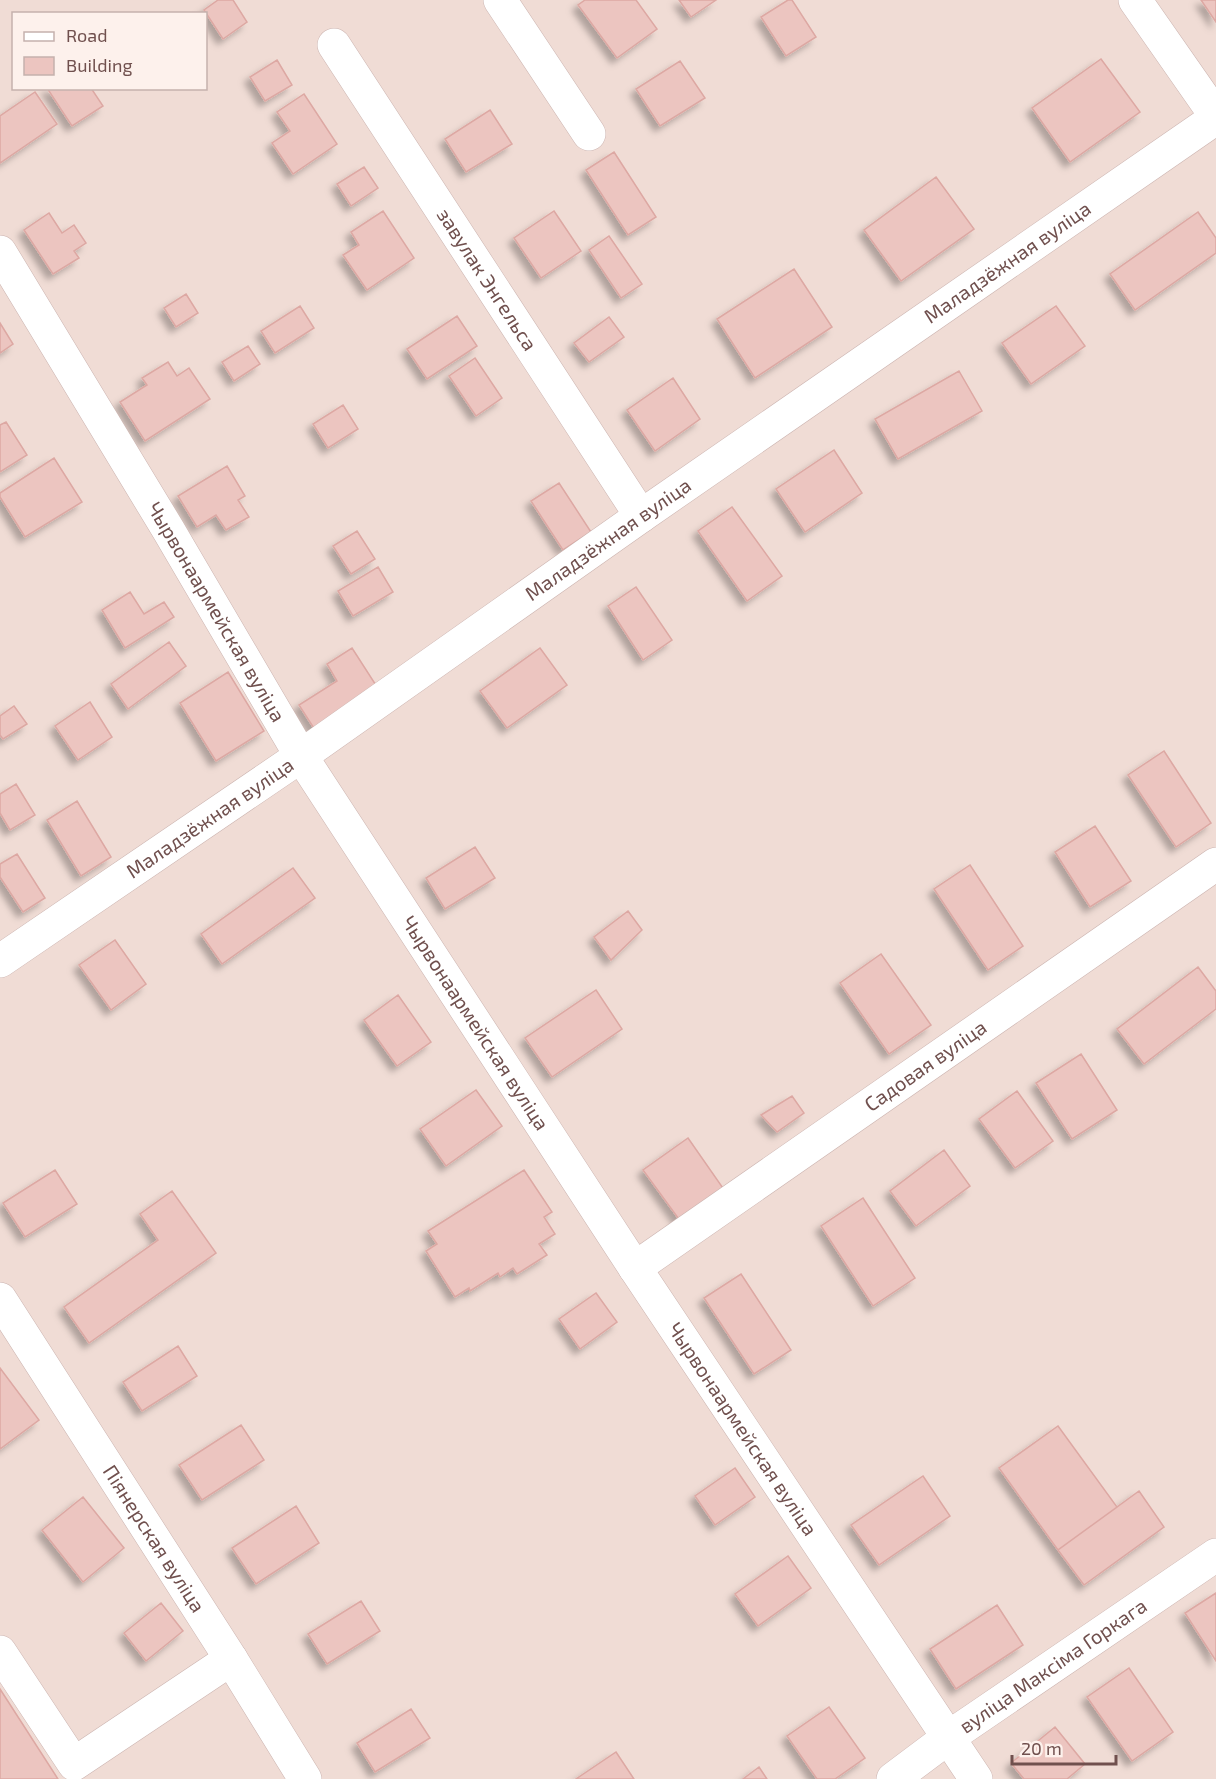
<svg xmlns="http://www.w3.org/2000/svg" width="1216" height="1779" viewBox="0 0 1216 1779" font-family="'Exo 2',sans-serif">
<defs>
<filter id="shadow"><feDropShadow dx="-5.5" dy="5.5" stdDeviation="3" flood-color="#0004"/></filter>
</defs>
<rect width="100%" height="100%" fill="#faece6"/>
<path fill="#f0dcd5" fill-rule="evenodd" d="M0 0H1216V1779H0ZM14 14H206V88H14Z"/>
<path fill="#ecc5c0" stroke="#dda8a3" stroke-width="1.5" filter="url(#shadow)" d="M218 0H233L247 22 223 39 204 10Z
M585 0H636L657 29 617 58 578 5Z
M679 0H716L691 17Z
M788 0H792L816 37 786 56 761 17Z
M1201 0H1216V22Z
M1101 59 1140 112 1070 162 1032 108Z
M277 60 292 85 265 101 250 77Z
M680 61 705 98 660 126 636 89Z
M47 88H91L103 106 72 126Z
M35 92 57 124 0 163V116Z
M304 94 337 144 293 174 272 143 290 131 277 112Z
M490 110 512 144 466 172 445 139Z
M614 152 656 217 628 235 586 170Z
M364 167 378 188 351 206 337 184Z
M936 177 974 229 901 281 864 230Z
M383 211 414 258 367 290 343 255 359 245 351 232Z
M554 211 581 251 541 278 514 238Z
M1198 212 1216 238V253L1135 310 1110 274Z
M49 213 62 233 74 225 86 243 74 251 79 258 53 274 24 230Z
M609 236 642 284 621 298 589 250Z
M794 269 832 327 755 378 717 319Z
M186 294 198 313 176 327 164 308Z
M300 306 314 328 275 353 261 331Z
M1056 306 1085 346 1031 384 1002 343Z
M457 316 477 346 427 379 407 349Z
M609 317 624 337 589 362 574 343Z
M0 323 13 344 0 353Z
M248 346 260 364 234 381 222 362Z
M475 358 502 398 476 416 449 376Z
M168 362 177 376 189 368 210 399 145 441 120 402 147 385 142 378Z
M959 371 982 411 898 459 875 419Z
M673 378 700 419 655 451 627 410Z
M343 405 358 429 328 448 313 424Z
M6 422 27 455 0 472V425Z
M834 450 862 493 805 532 776 489Z
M54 458 82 502 25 537 0 497V493Z
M227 466 245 496 238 500 249 517 226 530 216 515 197 527 178 496Z
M559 483 591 532 563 550 531 501Z
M732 507 782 576 747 601 698 531Z
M357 531 375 559 351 574 333 546Z
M378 567 393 592 353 616 338 591Z
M636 587 672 640 643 660 608 606Z
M130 592 144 614 164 602 174 617 125 648 102 610Z
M169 642 186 666 128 709 111 684Z
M352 648 381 693 317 733 299 705 337 681 327 664Z
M540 648 567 685 507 728 480 691Z
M228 672 264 731 216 761 180 703Z
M90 702 112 737 78 760 55 726Z
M14 706 27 724 3 739 0 735V716Z
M1164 751 1211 823 1176 847 1128 775Z
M16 784 35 815 10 830 0 813V794Z
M77 801 111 857 81 876 47 820Z
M1095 826 1131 881 1090 907 1055 852Z
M475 847 495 878 445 909 426 878Z
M17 854 45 898 23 912 0 877V864Z
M970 865 1023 946 988 970 934 889Z
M293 868 315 898 222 964 201 934Z
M628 911 642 930 611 960 594 937Z
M115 940 146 984 111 1010 79 965Z
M881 954 931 1025 889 1054 840 983Z
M1198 967 1216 991V1009L1144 1064 1117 1029Z
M596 990 622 1029 552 1077 525 1038Z
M398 995 431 1042 397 1066 364 1020Z
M1081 1054 1117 1110 1072 1139 1036 1083Z
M476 1090 502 1126 446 1166 420 1129Z
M1017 1091 1053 1141 1015 1168 979 1119Z
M792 1096 804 1113 777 1132 761 1115Z
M688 1138 725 1191 681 1222 643 1170Z
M944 1150 970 1186 916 1226 890 1191Z
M55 1170 77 1204 25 1237 3 1203Z
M524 1170 552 1212 544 1217 555 1234 539 1244 547 1255 517 1274 513 1268 500 1277 498 1273 470 1291 469 1288 455 1297 426 1251 437 1244 428 1231Z
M172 1191 216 1253 89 1343 64 1307 158 1240 140 1214Z
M863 1198 915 1278 873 1306 821 1226Z
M741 1274 791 1350 754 1374 704 1298Z
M596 1293 617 1322 580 1349 559 1319Z
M178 1346 197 1376 142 1411 123 1382Z
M0 1368 39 1420 0 1449Z
M241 1425 264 1460 202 1500 179 1465Z
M1058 1426 1117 1507 1058 1550 999 1468Z
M735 1468 755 1497 715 1525 695 1496Z
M923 1476 950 1516 879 1565 851 1525Z
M1139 1491 1164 1527 1084 1585 1058 1550Z
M83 1497 124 1548 83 1582 42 1530Z
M296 1506 319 1543 256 1584 232 1548Z
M788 1556 811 1588 758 1626 735 1594Z
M1216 1593V1661L1185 1613Z
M361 1601 380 1631 327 1664 308 1634Z
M161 1603 183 1631 146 1661 124 1633Z
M997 1605 1023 1645 956 1689 930 1649Z
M1129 1668 1173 1732 1132 1761 1087 1697Z
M0 1689 58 1779H0Z
M829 1707 865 1758 835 1779H817L787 1736Z
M411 1709 430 1738 375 1772 357 1743Z
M1055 1727 1085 1764 1067 1779H1024L1011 1763Z
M616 1752 634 1779H576Z
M759 1767 767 1779H743Z"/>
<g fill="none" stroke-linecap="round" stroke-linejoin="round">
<g stroke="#ccb4b0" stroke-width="34">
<g id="minor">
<path d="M500 0 589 134"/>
<path d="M1135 0 1216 116"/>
<path id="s1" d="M334 45 641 516"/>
<path id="s2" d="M0 252 169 531 301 756 635 1268 976 1779"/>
<path id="s3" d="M0 961 301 756 641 516 1216 118"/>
<path id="s4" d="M635 1268 1216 864"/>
<path id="s5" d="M0 1299 231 1659 305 1779"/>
<path d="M0 1652 74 1764 231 1659"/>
<path id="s6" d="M893 1779 949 1737 1216 1555"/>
</g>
</g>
<use href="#minor" stroke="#fff" stroke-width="33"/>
</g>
<g text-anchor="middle" stroke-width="4.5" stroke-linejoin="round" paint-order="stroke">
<g font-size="20" fill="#70504e" stroke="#fdf1ec">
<text dy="7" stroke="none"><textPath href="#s3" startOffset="1226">Маладзёжная вуліца</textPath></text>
<text dy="7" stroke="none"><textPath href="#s1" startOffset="280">завулак Энгельса</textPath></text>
<text dy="7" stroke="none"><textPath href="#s3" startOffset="740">Маладзёжная вуліца</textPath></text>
<text dy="7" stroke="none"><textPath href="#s2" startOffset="420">Чырвонаармейская вуліца</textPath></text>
<text dy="7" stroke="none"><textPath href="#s3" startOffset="254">Маладзёжная вуліца</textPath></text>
<text dy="7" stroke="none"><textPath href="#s2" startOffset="906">Чырвонаармейская вуліца</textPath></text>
<text dy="7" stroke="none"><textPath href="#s4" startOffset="354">Садовая вуліца</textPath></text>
<text dy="7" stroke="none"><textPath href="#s2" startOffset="1392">Чырвонаармейская вуліца</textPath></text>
<text dy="7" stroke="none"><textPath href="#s5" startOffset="285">Піянерская вуліца</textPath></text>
<text dy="7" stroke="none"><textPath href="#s6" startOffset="196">вуліца Максіма Горкага</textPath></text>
</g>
</g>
<rect x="12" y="12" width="195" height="78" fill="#fdf1ec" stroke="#c5b1ad" stroke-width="1.5"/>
<rect x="24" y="32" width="30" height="9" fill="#ffffff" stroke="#c5b1ad" stroke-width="1.5"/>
<text x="66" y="42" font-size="18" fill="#70504e">Road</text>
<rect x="24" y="57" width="30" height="18" fill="#ecc5c0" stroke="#c5b1ad" stroke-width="1.5"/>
<text x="66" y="72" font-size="18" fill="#70504e">Building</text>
<path d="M1012 1755v9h104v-9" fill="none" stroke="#70504e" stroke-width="3"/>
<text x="1021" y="1755" font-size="18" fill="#70504e" stroke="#fdf1ec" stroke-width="4.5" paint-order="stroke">20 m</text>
</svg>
